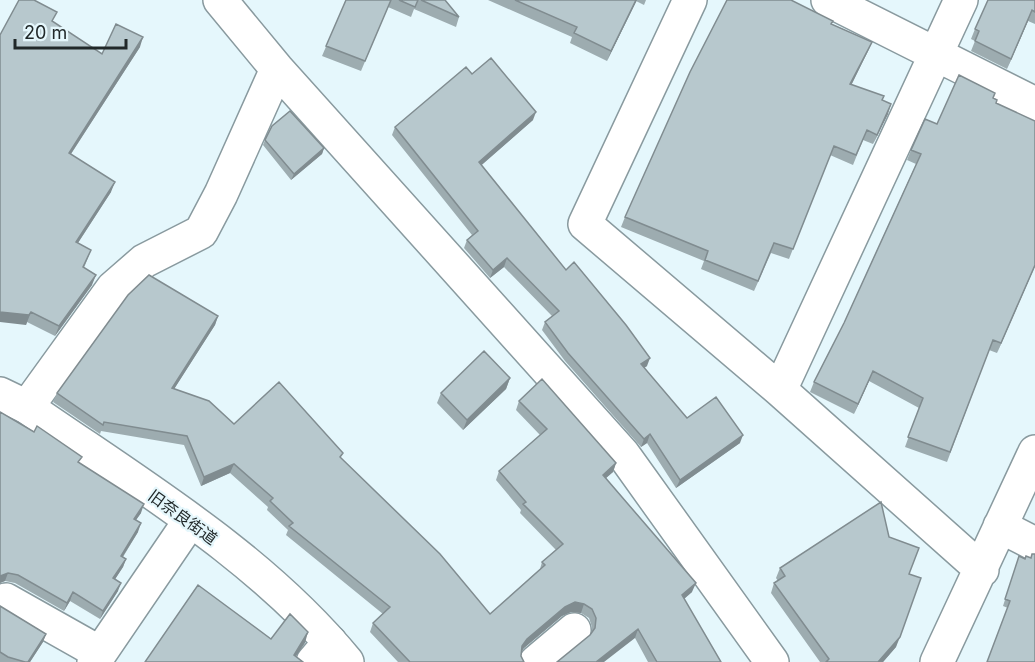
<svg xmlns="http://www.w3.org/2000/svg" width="1035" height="662" viewBox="0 0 1035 662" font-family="Inter,'Noto Sans JP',sans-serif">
<rect width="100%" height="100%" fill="#e5f7fc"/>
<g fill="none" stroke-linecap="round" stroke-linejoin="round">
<g stroke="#899a9f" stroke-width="36">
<path id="street" d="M220 0 277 69 623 454 772 662
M690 0 585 224 780 390 982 570
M828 0 1035 104
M780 390 961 0
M27 407 113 288 144 261 201 232 221 194 277 69
M1000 526 1035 544
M6 600 100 653
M94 662 190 521
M313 662 330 642
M536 662 574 630
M937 662 1035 452"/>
</g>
<g stroke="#899a9f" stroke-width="36">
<path id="secondary" d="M0 394 27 407C138 484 261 557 347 662"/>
</g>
<use href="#street" stroke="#fff" stroke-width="33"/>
<use href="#secondary" stroke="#fff" stroke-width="33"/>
</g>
<path fill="#9dacb0" d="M346 0H445L459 17 456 27 414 9 411 17 388 7 361 71 322 56Z
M488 0H646L644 5 636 1 607 61 570 43 572 37Z
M1035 0V24L1028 21 1007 69 971 51 975 41 971 39 975 29Z
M53 22 102 54 140 47 71 154 111 192 78 243 91 250 84 268 92 285 55 336 27 322 26 325Z
M832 24 872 42 868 51 851 85 882 100 888 114 873 144 863 140 853 165 830 155 789 259 771 253 754 291 701 269 704 261 621 227 625 217Z
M472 74 533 120 481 165 566 270 647 366 644 368 687 418 740 443 676 488 647 443 641 447 565 361 542 330 545 322 552 316 504 267 490 278 464 248 467 240 472 235 392 135 395 127Z
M993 98 996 104 1035 266 997 353 989 350 947 462 905 447 919 408 869 381 854 414 810 392 814 382 844 323 916 164 907 160 911 150 937 124Z
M265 140 324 148 322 154 291 180 263 145Z
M218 316 215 325 174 389 234 424 341 458 490 614 540 569 542 562 556 550 520 513 521 510 496 480 499 471 540 435 516 410 519 401 616 463 613 472 606 478 692 592 684 599 721 662H648L635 638 590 635 592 632V627L589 618 581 613 571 612 562 616 524 648 521 651V656L524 662H398L370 632 373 623 383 614 286 535 288 530 267 510 268 507 230 473 201 486 184 445 101 431 100 434 53 402 57 393Z
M510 378 506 389 463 430 437 403 441 393Z
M0 412 80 463 141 513 136 520 138 532 123 557 126 559 123 567 115 579 118 591 100 619 70 601 64 611 15 583 5 581 0 583Z
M889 537 909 574 896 647 883 662H820L771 593 774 583 778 581 776 578 780 568Z
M1019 556 1025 559 1031 558 1008 608 1003 606Z
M0 606 46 634 43 642 30 662H0Z"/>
<path fill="#808c90" d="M636 0H637L607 61 611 51Z
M1032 10 1028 21 1007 69 1011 59Z
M143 37 140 47 65 163 69 153Z
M872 42 868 51 847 94 850 84Z
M891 104 888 114 873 144 877 135Z
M536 112 533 120 476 170 479 162Z
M324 148 322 154 291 180 294 174Z
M115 182 111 192 72 252 76 242Z
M507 258 504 267 490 278 493 270Z
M1035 265V266L997 353 1001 343Z
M96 275 92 285 55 336 59 326Z
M0 312H31L26 325 0 322Z
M218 316 215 325 169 397 172 388Z
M650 358 647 366 638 372 641 364Z
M873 371 869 381 854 414 858 404Z
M510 378 506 389 463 430 467 420Z
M650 434 647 443 641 447 644 439Z
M743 435 740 443 676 488 680 480Z
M616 463 613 472 599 484 603 475Z
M234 464 230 473 201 486 204 477Z
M144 504 141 513 131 527 134 519Z
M141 523 138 532 118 564 121 556Z
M126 559 123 567 110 587 113 578Z
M8 573 5 581 0 583V576Z
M121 583 118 591 100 619 103 611Z
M696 583 692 592 678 604 682 595Z
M73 592 70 601 64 611 67 603Z
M575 602 584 604 581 613 571 612 562 616 524 648 519 655 522 646 527 639 565 607Z
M638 629 635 638 604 662H596Z
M308 632 305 643 292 662 294 655Z
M46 634 43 642 30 662H28Z
M900 637 896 647 883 662H878Z"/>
<path fill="#b7c8cd" stroke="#808c90" stroke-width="1.5" d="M19 0H34L57 12 52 21 102 54 116 24 143 37 69 153 115 182 76 242 91 250 83 267 96 275 59 326 31 312 29 315 0 312V35Z
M346 0H391L365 61 326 46Z
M399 0H418L415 7Z
M421 0H445L459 17Z
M515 0H636L611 51 574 33 577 27Z
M727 0H791L833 21 831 24 872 42 850 84 884 96 882 100 891 104 877 135 867 130 856 155 834 146 793 249 774 243 758 281 705 260 708 251 625 217 690 72Z
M988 0H1035V12L1032 10 1011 59 975 41 979 31 975 29Z
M491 58 536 112 479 162 566 270 574 262 626 325 650 358 641 364 687 418 716 397 743 435 680 480 650 434 644 439 568 353 545 322 559 311 507 258 493 270 467 240 478 231 395 127 466 67 472 74Z
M959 75 995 93 993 98 997 100 996 103 1035 121V265L1001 343 993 340 950 452 908 437 923 398 873 371 858 404 814 382 844 323 921 154 911 150 925 119 937 124Z
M290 111 324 148 294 174 265 140 272 126Z
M149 275 218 316 172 388 209 401 234 424 279 382 343 453 340 457 440 554 490 614 545 565 542 562 563 544 523 504 526 502 499 471 547 429 519 401 542 379 616 463 603 475 696 583 682 595 721 662H657L638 629 596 662H557L590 635 595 628 596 618 592 609 584 604 575 602 565 607 527 639 522 646 521 656 524 662H410L373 623 390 607 289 526 293 523 270 501 273 498 234 464 204 477 187 436 104 422 103 425 57 393 128 295Z
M484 351 510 378 467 420 441 393Z
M0 412 34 432 37 426 82 457 78 462 144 504 134 519 141 523 121 556 126 559 113 578 121 583 103 611 73 592 67 603 18 575 8 573 0 576Z
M881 502 889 537 919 548 909 574 921 578 900 637 878 662H826L829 659 774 583 785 576 780 568Z
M1032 554H1035V662H987L1010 601 1005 599 1019 556 1025 559 1026 556 1031 558Z
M198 585 271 639 290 614 308 632 294 655 303 662H145Z
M0 606 46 634 28 662H25L8 657 0 652Z"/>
<g text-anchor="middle" stroke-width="4.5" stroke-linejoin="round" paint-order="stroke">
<g font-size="16" fill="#212829" stroke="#e5f7fc">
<text transform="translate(183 517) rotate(36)" y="6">旧奈良街道</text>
</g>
</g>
<path d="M15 39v9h111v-9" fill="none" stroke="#212829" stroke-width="3"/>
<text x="24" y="39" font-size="18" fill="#212829" stroke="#e5f7fc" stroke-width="4.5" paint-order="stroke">20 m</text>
</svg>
